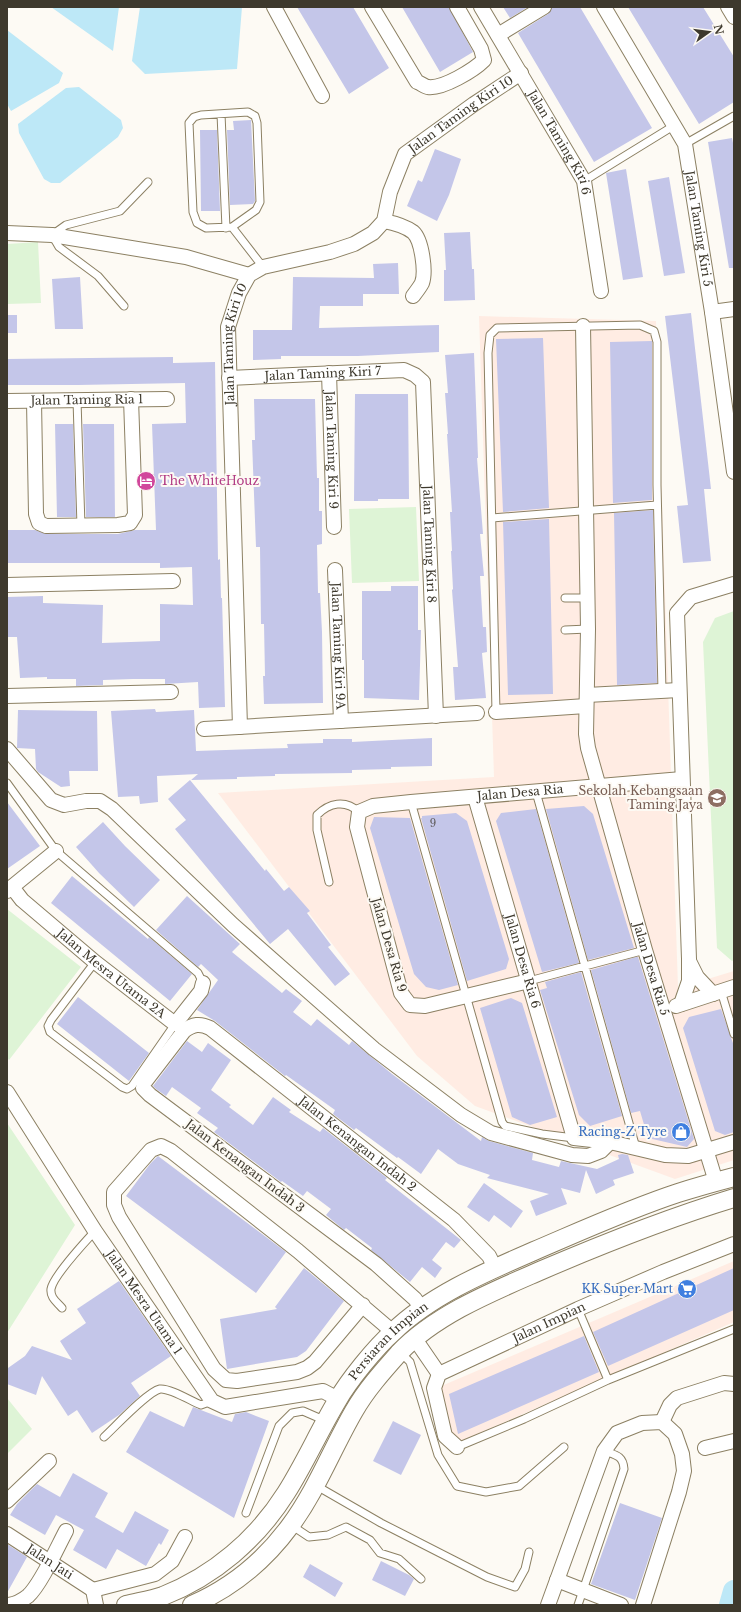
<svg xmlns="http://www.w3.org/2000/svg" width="741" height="1612" viewBox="0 0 741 1612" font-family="'Libre Baskerville',serif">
<rect width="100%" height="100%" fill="#fdfaf4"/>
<path fill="#ffece3" d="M479 316 656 321 678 988 734 971V1160L675 1179 475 1106 417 1056 218 793 494 777Z
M734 1261V1322L459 1442 450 1434 439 1387Z"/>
<path fill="#def4d6" d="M38 242 41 303 7 304V244Z
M416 507 419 581 352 583 349 509Z
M734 611V960L732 961 717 948 703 642 715 618Z
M7 909 81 967 9 1060 7 1057Z
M7 1123 75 1225 7 1333Z
M7 1398 32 1429 7 1454Z"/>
<path fill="#bde8f7" d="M51 7H119L113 51Z
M140 7H242L237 69 145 74 132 61Z
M7 30 63 73 59 83 11 111 7 104Z
M79 87 121 120 123 128 118 137 60 183H51L44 179 19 133 18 124 66 88Z"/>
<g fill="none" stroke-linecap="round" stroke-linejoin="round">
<path stroke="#bde8f7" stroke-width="22" d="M730 1605 734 1591"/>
</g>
<path fill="#c4c6e9" d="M297 7H353L389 68 349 94Z
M402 7H449L473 52 440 72Z
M503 7H528L510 18Z
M552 7H580L652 128 594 162 518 33 548 14Z
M628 7H703L734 57V102L699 124Z
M251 120 255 201 253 204 230 205 227 130H234L233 121Z
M200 130H217L220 211H201Z
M732 138 734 148V268H729L708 142Z
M435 149 461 159 449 195 437 221 407 206 418 180 422 182Z
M626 169 643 277 623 280 606 173Z
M669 177 685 273 664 276 648 181Z
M470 232 472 269H474L475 300 444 301V270H446L444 233Z
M398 263 399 294H363V306H320L319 328 439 325V352L358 356H281V359L253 360V330H292L293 277 374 278 373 264Z
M80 277 83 329H55L52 279Z
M691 313 711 489H704L711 561 683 563 677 506 688 505 665 316Z
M7 315H17V333H7Z
M543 338 549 508 503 512 496 339Z
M652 341V500L613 503 610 342Z
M474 353 478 458H477L483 534H480L484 576H480L483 627H486L487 652 482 653 486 698 455 700 453 667H458L452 590 453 589 451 551H452L450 512H452L447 434H448L445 393H448L445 355Z
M173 357V363L215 362 218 560 220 559 221 598H222L225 707 199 708 198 682 165 684V679H133L103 680V685L76 686V679H47V677L20 678 17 637H7V597L43 596V603L103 605 102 643 160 641V604L193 605 192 567 160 568V563H7V530H35L46 534H118L135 530H156L152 424 186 423 185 383 78 385H7V359Z
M355 394H408L409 499H378V501H354Z
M254 399H315L317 478H319V511H322V544L317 545 318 593H320L322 632 323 703 264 704 263 676H265L264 624H261L260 547H256L253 468 252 440H255Z
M55 424H73L76 517H57Z
M83 424H114L115 517H86Z
M653 510 657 683 617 685 614 513Z
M549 519 553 694 508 695 503 522Z
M391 586H418V630H421L419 700 364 698V660H362V591H391Z
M155 709 156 712 194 710 196 751 288 748 287 744 323 743V739H352V742L432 738V766L391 767V769L352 770V773L275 774V776L237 777V779L191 780 198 774 157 776 158 802 140 804 139 796 118 797 111 711Z
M18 710 97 711 98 771H69L70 786 61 787 38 772 36 769 35 749 17 748Z
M190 780 265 871 266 869 284 891 289 887 310 911 307 913 331 945 328 947 350 974 335 986 288 929 270 944 175 829 186 820 168 799Z
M7 802 40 846 7 869Z
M584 806 593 814 634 948 588 960 546 809Z
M536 809 579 963 542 972 496 821 501 813Z
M456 813 467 821 509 959 506 969 467 981 421 818H422V816Z
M374 817 410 818 458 985 439 990 426 987 414 974 370 828Z
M103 822 125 846 160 880 134 907 99 873 76 847Z
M72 876 148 939 149 937 192 974 170 1001 51 903Z
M187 896 240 944 232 952 282 993 286 989 302 1001 293 1012 311 1026 317 1019 349 1045 352 1041 392 1074 481 1141 482 1137 489 1141 533 1153 532 1160 559 1167 561 1161 597 1169 619 1159 618 1155 622 1154 628 1155 634 1173 613 1180 615 1185 596 1194 586 1170 580 1193 561 1188 567 1204 536 1216 530 1201 549 1194 487 1178 490 1175 458 1164 438 1149 421 1174 398 1157 397 1158 356 1128 354 1130 333 1114 335 1110 286 1075 285 1076 215 1021 197 1010 218 980 201 964 198 967 156 930Z
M636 957H638L694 1139 687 1147 648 1138 640 1111 631 1113 591 970Z
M581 972 622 1116 590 1126 579 1115 540 990 547 988 545 982Z
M78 997 149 1053 129 1081 57 1024Z
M511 998 522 1003 557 1117 530 1125 512 1117 480 1008Z
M721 1009 734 1046V1132L725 1135 715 1131 683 1028 689 1017Z
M187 1041 202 1052 208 1043 231 1060 211 1090 231 1105 229 1107 253 1125 273 1097 291 1110 289 1112 320 1132 323 1128 387 1178 385 1180 461 1240 454 1248 446 1242 432 1260 442 1268 435 1278 422 1267 410 1282 371 1250 372 1248 346 1228 344 1230 326 1215 331 1209 307 1191 303 1196 282 1181 281 1182 214 1132 218 1128 197 1113 201 1108 172 1087 166 1096 156 1089 153 1086Z
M158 1156 286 1252 256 1293 126 1196 150 1164Z
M484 1183 523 1211 511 1228 494 1215 489 1222 467 1207Z
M304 1268 344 1301 306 1351 297 1357 227 1369 220 1319 277 1309 275 1307Z
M734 1268V1310L608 1366 593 1332Z
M119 1281 171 1356 131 1383 140 1396 119 1415 92 1433 77 1410 68 1416 42 1376 36 1395 7 1384V1371L8 1368 25 1356 32 1346 72 1360 60 1341 86 1323 77 1309Z
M584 1336 599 1372 458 1434 449 1394Z
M193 1407 232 1422 235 1414 246 1412 269 1421 234 1518 126 1452 150 1411 184 1427Z
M393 1421 421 1435 401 1475 373 1461Z
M73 1473 108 1493 95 1517 123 1533 135 1511 169 1530 161 1545 159 1543 146 1566 117 1549 106 1569 73 1550 84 1530 56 1515 45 1535 10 1515 17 1504 37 1484 60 1497Z
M620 1503 662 1518 635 1600 591 1584Z
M7 1544 27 1557 7 1593Z
M381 1561 409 1575 414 1579 405 1596 372 1580Z
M310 1564 343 1583 335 1597 303 1577Z"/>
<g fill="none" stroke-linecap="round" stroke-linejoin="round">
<g stroke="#8c8063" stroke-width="9">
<path id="service" d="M248 112 255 116 257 123 260 202 256 210 232 227 206 228 197 223 193 212 189 123 194 117 201 115Z
M221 114 226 228
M685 144 734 116
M584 181 675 125
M232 227 263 267
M124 306 98 276 59 247 52 235 66 225 120 211 148 182
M77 400 81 526
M492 518 657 505
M565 598H588
M565 630 588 629
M496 712 488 353 490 335 497 328 640 325 654 331 657 342V485L662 691
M7 783 56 851 198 973 203 983
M536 792 636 1148
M411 802 502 1122 505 1126 542 1134 574 1138
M329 882 317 830V815C329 803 345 799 359 812
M95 962 51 1020 48 1026 50 1032 122 1087 127 1089 132 1086 175 1024
M529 981 645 950
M721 991 734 1034
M62 1308C57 1302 50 1298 51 1289 53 1276 85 1242 95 1231
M578 1309 608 1380
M400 1352 410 1362 438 1455 457 1486 486 1492 519 1486 564 1447
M104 1437C115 1427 147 1392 160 1389 170 1388 191 1401 201 1405L212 1401
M457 1447 524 1419 608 1380 734 1329
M315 1485 381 1523 487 1577 515 1587 525 1569 529 1552
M246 1513 279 1426 292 1413 303 1411 326 1421
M291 1525 309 1537 328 1535 346 1527 370 1540 380 1553 399 1559 421 1579
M578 1605 624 1469C623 1455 615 1455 604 1451"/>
</g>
<g stroke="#8c8063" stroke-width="16">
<g id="minor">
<path d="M274 7 322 96"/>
<path d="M372 7 417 82C421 83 425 87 428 87 443 89 474 70 484 60L481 49 457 7"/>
<path id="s1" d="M481 7 584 181 601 291"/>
<path id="s2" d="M604 7 685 144 712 312 734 472"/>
<path d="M728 7 734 17"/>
<path d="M498 35 544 7"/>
<path d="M384 221C394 223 405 226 413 232 422 240 426 272 422 283 420 287 416 292 413 296"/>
<path d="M7 233 52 235 186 257 249 275"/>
<path d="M712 312 734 309"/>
<path id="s3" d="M583 326 588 629 586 734 588 748 645 950 716 1182"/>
<path id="s4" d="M329 373 334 527"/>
<path id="s5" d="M229 378 404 370 415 375 423 382 436 716"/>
<path id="s6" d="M7 401 167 399"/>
<path d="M34 401 36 514 39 523 46 526 118 525 130 523 135 515 131 399"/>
<path id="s7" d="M335 570 341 721"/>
<path d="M7 585 173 581"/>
<path d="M587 695 679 690"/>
<path d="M7 696 171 692"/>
<path d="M496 712 586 706"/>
<path id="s8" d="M240 727 228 327 239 293 249 275 263 267 330 252 354 244 373 233 384 221 390 192 405 154 474 104 521 73"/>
<path d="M204 729 477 713"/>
<path d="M7 749 51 800 64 805 86 801H100L112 809 233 925 292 977 374 1049 461 1115 491 1133 572 1155 588 1156 601 1151 610 1142"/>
<path id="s9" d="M475 797 574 1138 610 1142 665 1155 688 1156 734 1142"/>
<path id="s10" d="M12 887 22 900 95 962 175 1024 201 991 203 983"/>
<path d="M7 891 56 851"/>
<path d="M690 963 697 977 713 994"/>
<path id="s11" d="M529 981 425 1006 410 1005 401 993 357 827 359 812 373 806 411 802 682 779"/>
<path d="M681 1004 689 981V959L677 613 691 597 734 584"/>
<path d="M676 1006 734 987"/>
<path id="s12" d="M7 1092 95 1231 212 1401 225 1407 323 1391 338 1399"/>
<path d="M363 1305 315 1362 307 1368 297 1372 237 1381 226 1380 214 1369 119 1217 114 1205V1192L151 1150 161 1146 171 1151 298 1251 393 1332"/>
<path id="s13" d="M422 1309 415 1299 376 1264 150 1095 143 1088 144 1083 184 1031C193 1024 200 1023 210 1028L454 1220 489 1256 495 1268"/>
<path d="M415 1339 439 1374"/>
<path d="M662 1422 670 1405 677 1398 724 1383 734 1384"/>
<path id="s14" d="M457 1447 445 1436 434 1388 439 1374 578 1309 663 1272 734 1244"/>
<path d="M705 1448 734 1441"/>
<path d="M7 1501 49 1461"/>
<path id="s15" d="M7 1534 93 1590"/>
<path d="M557 1580 621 1605"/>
<path d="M93 1590 155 1574 172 1561 185 1537"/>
<path d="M93 1590 96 1605"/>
<path d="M9 1605C15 1604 23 1600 28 1596 41 1584 57 1548 66 1531"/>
<path d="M548 1605 604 1451 617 1433 642 1423 662 1422 675 1434 682 1454 684 1471 679 1492 643 1605"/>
</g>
</g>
<g stroke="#8c8063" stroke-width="20">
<g id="tertiary">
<path id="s16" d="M126 1605C138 1602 151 1600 163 1596 214 1576 257 1539 286 1493 305 1463 319 1431 337 1401 349 1380 375 1348 393 1332 431 1295 486 1272 534 1251 581 1231 629 1209 678 1193 697 1187 715 1182 734 1177"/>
<path d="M192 1605C231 1588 265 1560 290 1526 316 1491 332 1449 354 1411 366 1390 383 1371 399 1353 436 1314 494 1291 542 1270 605 1243 668 1218 734 1198"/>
</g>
</g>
<use href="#service" stroke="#fff" stroke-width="7"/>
<use href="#minor" stroke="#fff" stroke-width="14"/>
<use href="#tertiary" stroke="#fff" stroke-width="18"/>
</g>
<defs>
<g id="hotel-disc" transform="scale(1)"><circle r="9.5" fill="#d1479c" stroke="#fdfaf4"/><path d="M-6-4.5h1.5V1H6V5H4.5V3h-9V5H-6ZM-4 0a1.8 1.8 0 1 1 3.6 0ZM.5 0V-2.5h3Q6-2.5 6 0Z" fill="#fff"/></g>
<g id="school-disc" transform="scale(1)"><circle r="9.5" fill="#8d6e63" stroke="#fdfaf4"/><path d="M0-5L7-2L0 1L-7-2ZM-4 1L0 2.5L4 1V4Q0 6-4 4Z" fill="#fff"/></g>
<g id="shop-disc" transform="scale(1)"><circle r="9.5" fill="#3f7fe0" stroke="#fdfaf4"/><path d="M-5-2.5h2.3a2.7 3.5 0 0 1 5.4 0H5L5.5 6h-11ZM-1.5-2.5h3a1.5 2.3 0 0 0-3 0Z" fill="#fff"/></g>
<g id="supermarket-disc" transform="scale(1)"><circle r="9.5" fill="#3f7fe0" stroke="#fdfaf4"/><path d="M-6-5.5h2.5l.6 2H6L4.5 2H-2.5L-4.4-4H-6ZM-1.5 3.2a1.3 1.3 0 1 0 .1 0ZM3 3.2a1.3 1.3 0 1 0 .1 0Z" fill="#fff"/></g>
</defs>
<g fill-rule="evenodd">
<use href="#hotel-disc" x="146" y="481"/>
<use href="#school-disc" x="717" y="798"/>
<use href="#shop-disc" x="681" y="1132"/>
<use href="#supermarket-disc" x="687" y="1289"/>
</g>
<g text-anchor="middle" stroke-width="4" stroke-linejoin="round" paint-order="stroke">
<g font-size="10" fill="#605c5c">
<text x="433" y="827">9</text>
</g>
<g font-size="12" fill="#3e392d" stroke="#fdfaf4">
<text dy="4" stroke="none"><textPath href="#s8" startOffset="744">Jalan Taming Kiri 10</textPath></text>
<text dy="4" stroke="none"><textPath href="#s1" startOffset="157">Jalan Taming Kiri 6</textPath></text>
<text dy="4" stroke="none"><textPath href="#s2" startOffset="245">Jalan Taming Kiri 5</textPath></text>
<text dy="4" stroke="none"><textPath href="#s8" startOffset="384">Jalan Taming Kiri 10</textPath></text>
<text dy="4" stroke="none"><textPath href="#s5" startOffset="94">Jalan Taming Kiri 7</textPath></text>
<text dy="4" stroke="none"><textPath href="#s6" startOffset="80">Jalan Taming Ria 1</textPath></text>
<text dy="4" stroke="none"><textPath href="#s4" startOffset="77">Jalan Taming Kiri 9</textPath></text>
<text dy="4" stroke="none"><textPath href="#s5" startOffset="360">Jalan Taming Kiri 8</textPath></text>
<text dy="4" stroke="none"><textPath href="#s7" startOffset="76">Jalan Taming Kiri 9A</textPath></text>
<text dy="4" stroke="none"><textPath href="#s11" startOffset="487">Jalan Desa Ria</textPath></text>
<text transform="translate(389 945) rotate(74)" y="4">Jalan Desa Ria 9</text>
<text dy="4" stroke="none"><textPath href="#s9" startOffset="171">Jalan Desa Ria 6</textPath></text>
<text dy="4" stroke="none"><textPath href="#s3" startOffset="652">Jalan Desa Ria 5</textPath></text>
<text dy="4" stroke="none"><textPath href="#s10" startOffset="132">Jalan Mesra Utama 2A</textPath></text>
<text dy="4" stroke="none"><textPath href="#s13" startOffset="643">Jalan Kenangan Indah 2</textPath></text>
<text transform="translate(245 1166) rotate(37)" y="4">Jalan Kenangan Indah 3</text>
<text dy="4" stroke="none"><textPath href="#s12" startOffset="251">Jalan Mesra Utama 1</textPath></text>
<text dy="4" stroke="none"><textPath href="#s14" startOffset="202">Jalan Impian</textPath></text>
<text dy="4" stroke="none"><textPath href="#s16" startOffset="386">Persiaran Impian</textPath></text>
<text dy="4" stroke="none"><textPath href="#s15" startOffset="51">Jalan Jati</textPath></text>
</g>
<g font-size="12" fill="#b23c85" stroke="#fdfaf4" text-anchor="start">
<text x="160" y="485">The WhiteHouz</text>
</g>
<g font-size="12" fill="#785e54" stroke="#fdfaf4" text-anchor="end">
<text x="703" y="795">Sekolah Kebangsaan<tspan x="703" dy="14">Taming Jaya</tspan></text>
</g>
<g font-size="12" fill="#366cbe" stroke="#fdfaf4" text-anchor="end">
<text x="667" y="1136">Racing-Z Tyre</text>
<text x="673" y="1293">KK Super Mart</text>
</g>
</g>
<rect width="741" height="1612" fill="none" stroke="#3e392d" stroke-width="16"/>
<g transform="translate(709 32) rotate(76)" stroke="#fdfaf4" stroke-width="3" paint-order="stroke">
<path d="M0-3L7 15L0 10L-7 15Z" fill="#3e392d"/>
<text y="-6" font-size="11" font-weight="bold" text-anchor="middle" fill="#3e392d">N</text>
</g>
</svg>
